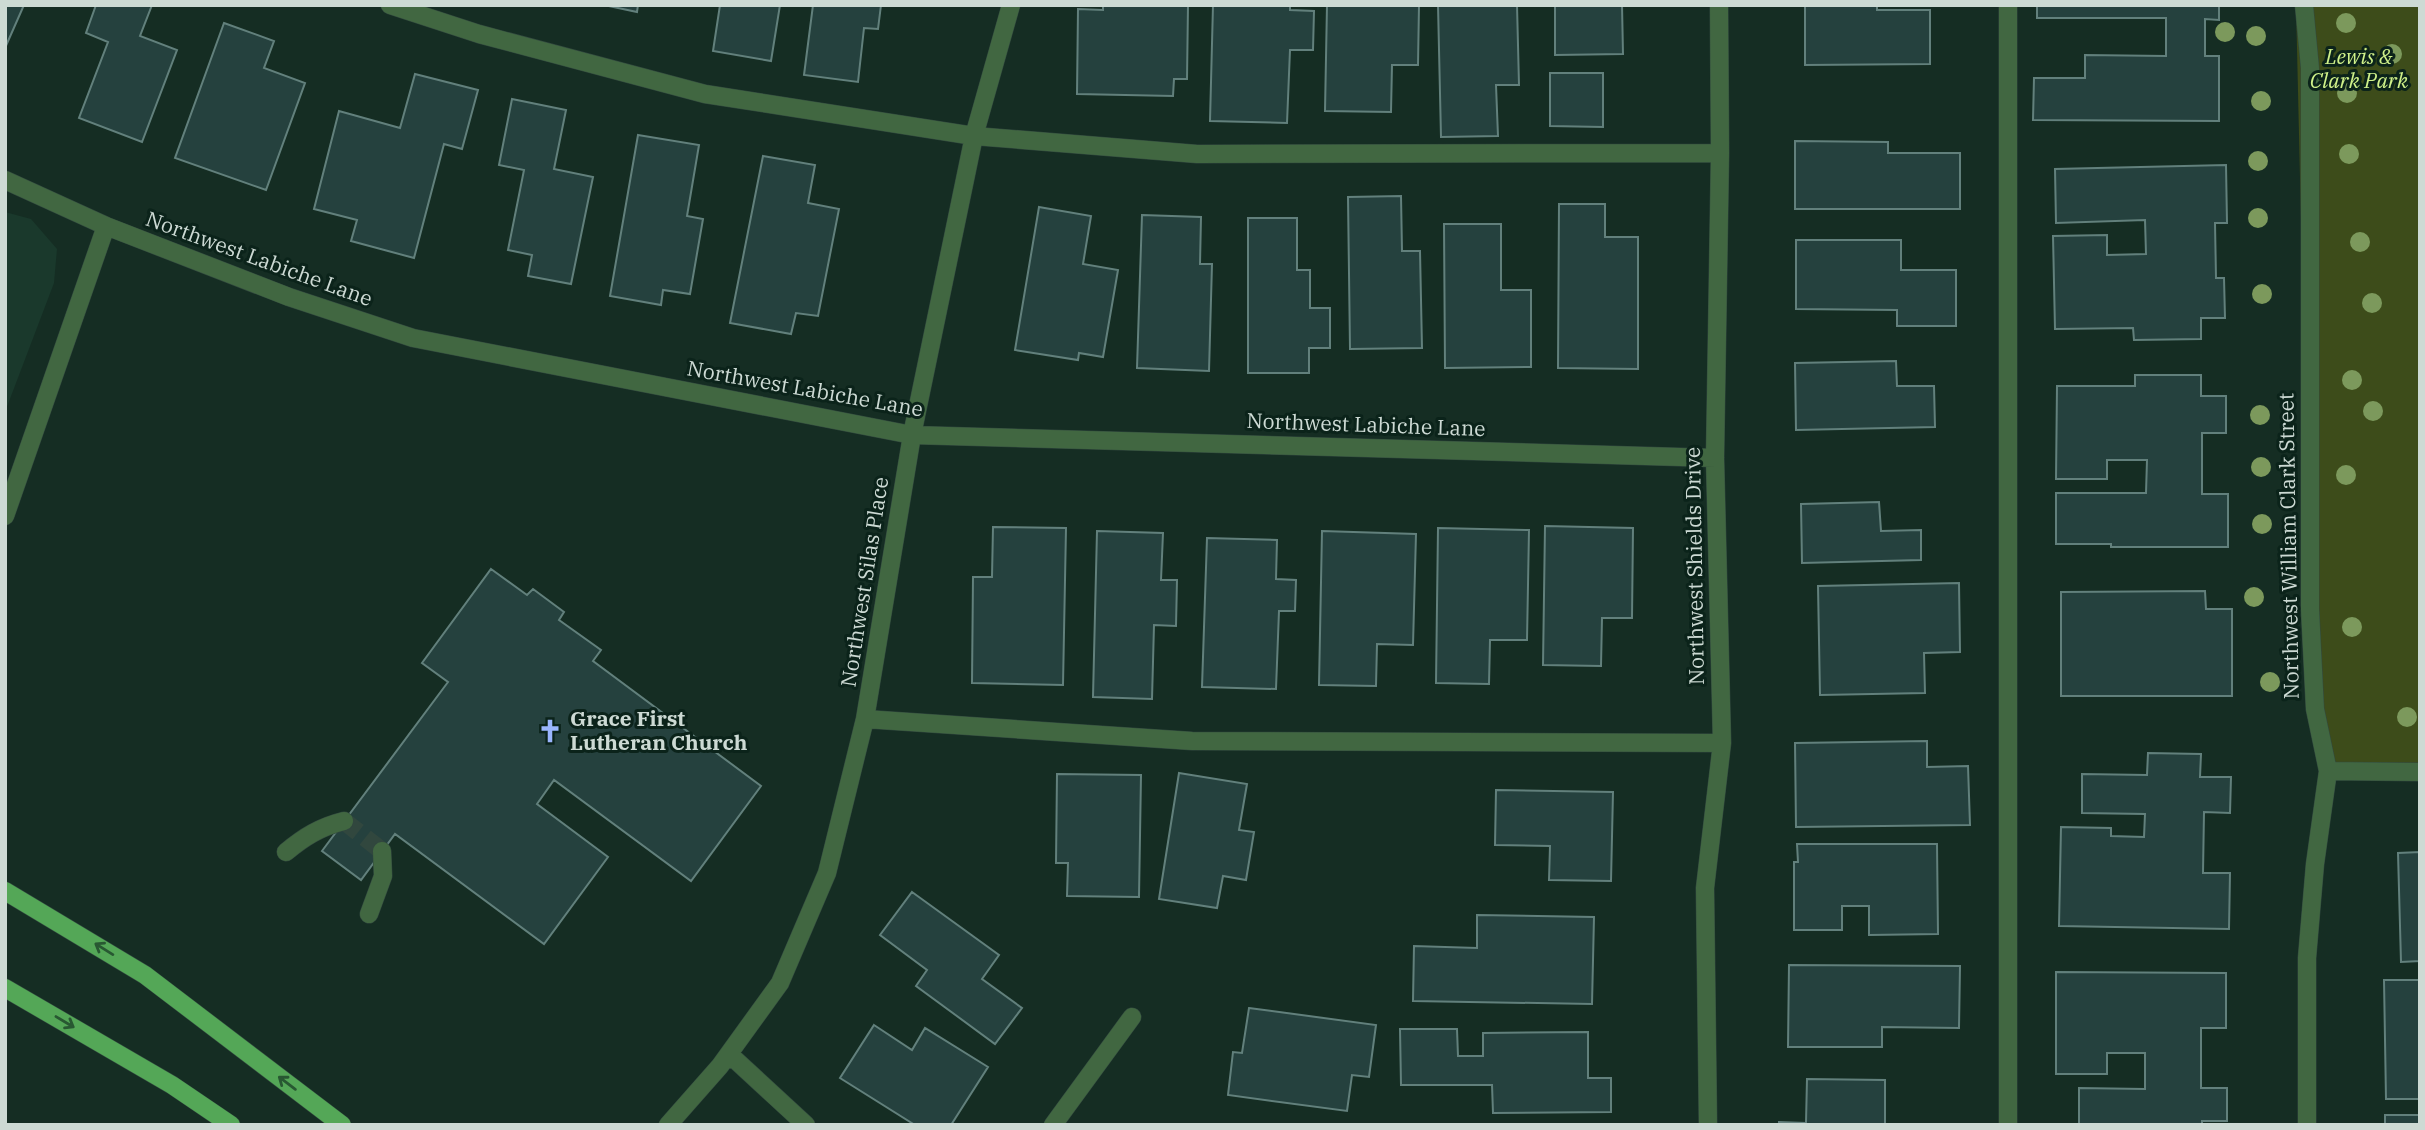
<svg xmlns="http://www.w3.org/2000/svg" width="2425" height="1130" viewBox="0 0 2425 1130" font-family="'IBM Plex Serif',serif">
<rect width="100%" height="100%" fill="#152d23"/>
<path fill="#1a392c" d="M5 212 31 219 57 249 54 283 5 412Z"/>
<path fill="#3d4c1a" d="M2296 5H2420V772L2328 771 2310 609Z"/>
<path fill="#25413e" stroke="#62807c" stroke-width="2" d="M5 5H24L5 48Z
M96 5H152L140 36 177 50 142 142 79 118 108 42 86 33Z
M604 5H638L637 12Z
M720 5H780L771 61 713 51Z
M813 5H881L878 29 864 28 858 82 804 75Z
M1103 5H1188L1187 79H1174L1173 96 1077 94 1078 9 1103 10Z
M1213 5H1290V10L1314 11 1313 50H1290L1287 123 1210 121Z
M1327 5H1419L1418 65H1392L1391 112 1325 111Z
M1438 5H1517L1519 85H1496L1498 136 1441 137Z
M1555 5H1622L1623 54 1555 55Z
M1805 5H1877V10H1930V64L1805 65Z
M2037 5H2219V20L2205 19V56H2219V121L2033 120 2034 78H2085V55L2166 56V18H2037Z
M224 23 274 41 264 68 305 83 266 190 175 158Z
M1550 73H1603V127L1550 126Z
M415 74 478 90 462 149 444 144 414 258 351 241 357 220 314 209 339 111 400 128Z
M512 99 566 110 554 169 593 177 571 284 528 276 532 255 508 250 524 170 499 165Z
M638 135 699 145 687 216 703 219 690 294 663 290 661 305 610 296Z
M1795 141 1888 142V153H1960V209H1795Z
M763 156 815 165 808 203 839 209 818 316 796 313 791 334 730 323Z
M2226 165 2227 223H2215L2216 278H2224L2225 318H2201V339L2134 340 2133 328 2055 329 2053 236 2107 235V255L2146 254 2145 220 2056 223 2055 169Z
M1401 196 1402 251H1420L1422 348 1350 349 1348 197Z
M1559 204H1605V237H1638V369L1558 368Z
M1039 207 1091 216 1083 264 1118 270 1103 357 1079 353 1078 360 1015 350Z
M1142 215 1201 217 1200 264H1212L1209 371 1137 368Z
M1248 218H1297V270H1310V308H1330V348H1309V373H1248Z
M1444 224H1501V290H1531V367L1445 368Z
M1796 240H1901V270H1956V326H1897V310L1796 309Z
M1896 361 1897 386H1934L1935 427 1796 430 1795 363Z
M2135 375H2201V396H2226V433H2202V494H2228V547H2111V544H2056V493H2146L2147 460H2107V479H2056L2057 386H2135Z
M1879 502 1881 531 1921 530V560L1802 563 1801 504Z
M1545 526 1633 528 1632 618H1602L1601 666 1543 665Z
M993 527 1066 528 1063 685 972 683 973 577H992Z
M1438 528 1529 530 1527 640H1490L1489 684 1436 683Z
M1097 531 1163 533 1161 580H1177L1176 626 1154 625 1152 699 1093 697Z
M1322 531 1416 534 1413 645 1377 644 1376 686 1319 685Z
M1207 538 1277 540 1276 579 1296 580 1295 611H1279L1276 689 1202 687Z
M491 569 527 595 533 589 564 612 559 620 601 650 593 661 761 786 691 881 554 780 537 804 608 857 544 944 395 834 361 880 322 851 448 682 422 663Z
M1959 583 1960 652 1924 653 1925 693 1820 695 1818 586Z
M2205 591 2206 609H2232V696H2061V592Z
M1927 741V767L1968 766 1970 825 1796 827 1795 743Z
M2148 753 2201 754 2200 777H2231L2230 813 2204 812 2203 873H2230L2229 929 2059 926 2061 827 2111 828V836L2144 837 2145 814 2082 813V774L2147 775Z
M1179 773 1247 784 1239 830 1254 832 1246 880 1223 876 1217 908 1159 899Z
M1057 774 1141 775 1139 897 1067 896 1068 863H1056Z
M1496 790 1613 792 1611 881 1549 880 1550 846 1495 845Z
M1797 844H1937L1938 934 1869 935V906H1842V930H1794V862H1798Z
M2420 852V961L2401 962 2398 853Z
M912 892 999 955 982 979 1022 1008 995 1044 916 986 927 970 880 935Z
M1477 915 1594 917 1592 1004 1413 1001 1414 946 1477 948Z
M1789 965 1960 966 1959 1028 1882 1027V1047H1788Z
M2056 972 2226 973V1028H2201V1088H2227V1121H2202V1125H2079V1088L2145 1089V1053H2107V1074H2056Z
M2384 980H2420V1099H2386Z
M1249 1008 1376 1025 1369 1077 1352 1075 1347 1111 1228 1095 1233 1052 1242 1053Z
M874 1025 912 1050 925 1028 988 1067 951 1125H915L840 1078Z
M1400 1029H1457L1458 1056H1483V1033L1588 1032V1078H1611V1112L1493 1113 1492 1085H1401Z
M1807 1079 1885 1080V1125H1779V1122L1806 1123Z
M2385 1115H2420V1125H2385Z"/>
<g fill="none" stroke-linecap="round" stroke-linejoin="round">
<path stroke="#31473e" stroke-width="18" stroke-dasharray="18 9" stroke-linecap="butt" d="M344 821 382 851"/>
<g stroke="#32493f" stroke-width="19">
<path id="minor" d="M390 5 479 34 705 94 974 136 1197 154 1720 153
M2008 5V1125
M2304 5 2310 68V609L2315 709 2328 771 2315 864 2307 958V1125
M5 180 106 226 289 297 413 338 912 435 1715 458
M5 516 106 226
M865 719 1192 741 1722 743
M2328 771 2420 772
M286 852C304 837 320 827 344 821
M369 914 383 876 382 851
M729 1054 806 1125
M668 1125 720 1066 780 983 827 873 865 719 912 435 974 136 1011 5
M1053 1125 1132 1017
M1708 1125 1705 888 1722 743 1715 458 1720 153 1719 5"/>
</g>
<g stroke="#32493f" stroke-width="19">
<path id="major" d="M5 891 145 975 342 1125
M5 988 172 1085 231 1125"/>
</g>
<use href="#minor" stroke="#416741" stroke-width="18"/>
<use href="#major" stroke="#54a757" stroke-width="18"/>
</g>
<g fill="#7c995c">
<circle cx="2346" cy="23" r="10"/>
<circle cx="2225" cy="32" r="10"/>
<circle cx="2256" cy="36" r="10"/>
<circle cx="2392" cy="54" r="10"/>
<circle cx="2347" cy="93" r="10"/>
<circle cx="2261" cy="101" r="10"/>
<circle cx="2349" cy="154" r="10"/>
<circle cx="2258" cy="161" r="10"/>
<circle cx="2258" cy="218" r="10"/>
<circle cx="2360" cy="242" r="10"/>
<circle cx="2262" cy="294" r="10"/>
<circle cx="2372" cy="303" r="10"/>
<circle cx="2352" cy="380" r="10"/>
<circle cx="2373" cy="411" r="10"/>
<circle cx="2260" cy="415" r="10"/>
<circle cx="2261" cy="467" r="10"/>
<circle cx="2346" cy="475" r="10"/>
<circle cx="2262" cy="524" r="10"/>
<circle cx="2254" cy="597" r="10"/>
<circle cx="2352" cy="627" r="10"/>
<circle cx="2270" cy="682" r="10"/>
<circle cx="2407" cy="717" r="10"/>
</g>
<defs><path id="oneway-shaft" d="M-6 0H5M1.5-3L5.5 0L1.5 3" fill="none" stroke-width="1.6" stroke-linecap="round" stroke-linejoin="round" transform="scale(1.75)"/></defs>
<g stroke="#285832">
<use href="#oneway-shaft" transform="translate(104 949) rotate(-148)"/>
<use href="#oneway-shaft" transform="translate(65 1022) rotate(31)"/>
<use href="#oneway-shaft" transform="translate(287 1083) rotate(-143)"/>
</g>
<defs>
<g id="church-bare" transform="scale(1.89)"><path d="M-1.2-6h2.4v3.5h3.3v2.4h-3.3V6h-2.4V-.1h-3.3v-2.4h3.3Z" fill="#9ab5fd" stroke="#0b231a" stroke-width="2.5" paint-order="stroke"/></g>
</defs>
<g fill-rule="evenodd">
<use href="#church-bare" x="550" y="731"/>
</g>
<g text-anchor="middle" stroke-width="6" stroke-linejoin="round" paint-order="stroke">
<g font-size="21" font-style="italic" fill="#d0f28a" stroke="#0b231a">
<text x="2359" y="64">Lewis &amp;<tspan x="2359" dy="24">Clark Park</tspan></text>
</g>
<g font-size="21" fill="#cddad4" stroke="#0b231a">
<text transform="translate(259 259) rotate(20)" y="7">Northwest Labiche Lane</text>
<text transform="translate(805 389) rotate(10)" y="7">Northwest Labiche Lane</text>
<text transform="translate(1366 425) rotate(2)" y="7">Northwest Labiche Lane</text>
<text transform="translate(2289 546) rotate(-91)" y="7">Northwest William Clark Street</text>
<text transform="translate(1695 566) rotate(-91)" y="7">Northwest Shields Drive</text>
<text transform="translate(865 582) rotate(-81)" y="7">Northwest Silas Place</text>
</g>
<g font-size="21" font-weight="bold" fill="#cddad4" stroke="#0b231a" text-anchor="start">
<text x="570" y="726">Grace First<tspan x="570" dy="24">Lutheran Church</tspan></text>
</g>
</g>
<rect width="2425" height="1130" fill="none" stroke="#cddad4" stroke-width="14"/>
</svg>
